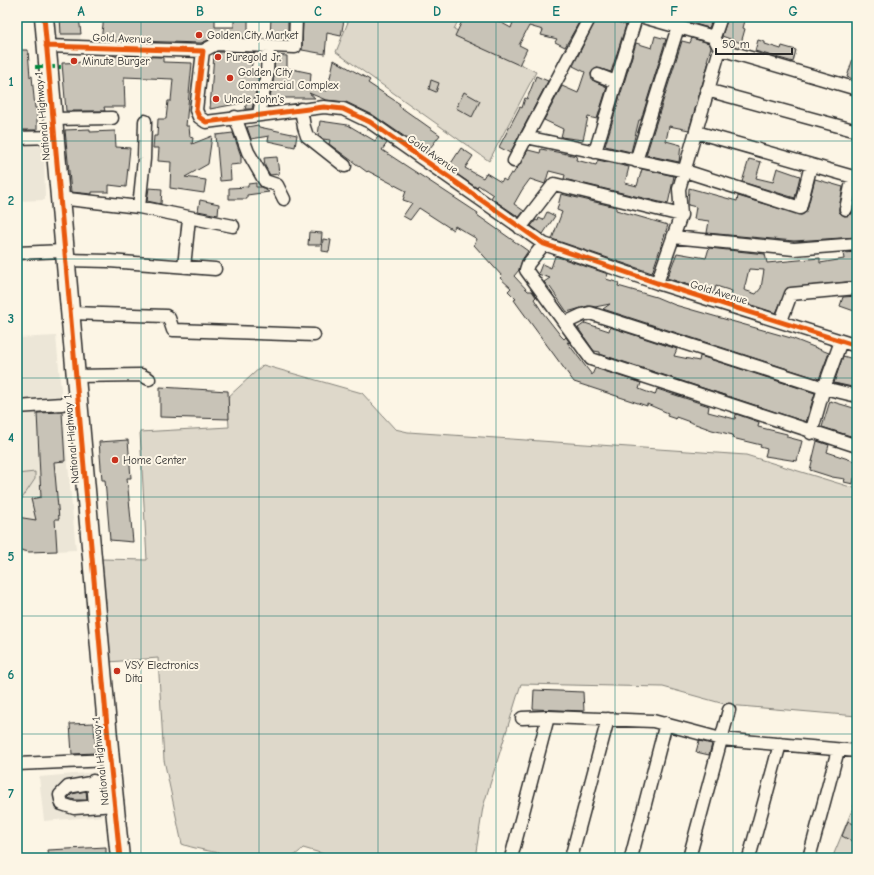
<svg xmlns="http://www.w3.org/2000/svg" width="874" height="875" viewBox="0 0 874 875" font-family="'Comic Neue',sans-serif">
<rect width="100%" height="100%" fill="#fcf5e5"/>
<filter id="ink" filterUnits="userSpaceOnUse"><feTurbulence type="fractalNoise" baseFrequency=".025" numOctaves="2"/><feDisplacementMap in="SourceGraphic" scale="8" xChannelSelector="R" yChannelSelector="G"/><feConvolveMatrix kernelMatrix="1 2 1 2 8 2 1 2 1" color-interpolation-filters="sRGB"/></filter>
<g filter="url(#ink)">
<path fill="#ece6d7" d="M53 17H79L81 44 54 43Z
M17 144H44L45 200 17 201Z
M56 336 76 550 17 553V506L35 479V473L17 474V338Z
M98 772 103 816 44 821 39 777Z"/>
<path fill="#ded8ca" stroke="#84827a" d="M350 17H460L454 29 536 72 489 161 336 52Z
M263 365 362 393 395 429 408 432 746 455 857 489V716L728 705 663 687 521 684 483 807 475 858H338L303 848C300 851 295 856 291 857 277 864 198 851 182 844L164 760 158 658 109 662 101 559 147 560 140 432 229 427 227 398Z
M35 472V479L17 506V474Z
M857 798V858H837L833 856Z"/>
<path fill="#c8c3b7" stroke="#2b2b2b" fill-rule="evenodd" d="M60 17H79L81 34H61Z
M104 17H215V27H234V17H248V38L216 37 201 43 101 40Z
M271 17H288V39H283V37L270 39Z
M309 17H332L344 20 341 36 327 33 325 54 302 50 303 20 309 21Z
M464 17H491L511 28 515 17H582L565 47 555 42 557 39 541 35 543 30 529 26 519 45 527 49 519 65 455 36Z
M597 17H603L626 25 611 72 597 68 591 73 592 80 607 87 597 119 588 117 583 140 561 137 563 129 544 120 562 86 578 93 585 72 573 66Z
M685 17H713L709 28 684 21Z
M728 17H746L743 28 745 29 741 43 722 36Z
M655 36 666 39 641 120H639L631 152 605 146 636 43 652 48Z
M692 38 709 43 711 47 707 61H709L689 130 669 126 666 141 681 145 679 162 646 155 682 41 690 43Z
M758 40 765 42V44L781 49 782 46 796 50 793 62 755 51Z
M17 50H28L30 77 32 76 35 108H37V130H18Z
M218 52 255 53 249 75 259 78 252 109H245L247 102 210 109 214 54Z
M855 52 857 53V80L847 77Z
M275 55 287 56V68L311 73 310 87 327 91 334 60 370 80 368 83 400 104 399 106 440 135 427 152 373 115 346 102 326 100 309 93 315 98H282V105L268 107 274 76Z
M113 56 163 57V62L192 63 186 126H189L190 137 193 138 192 144 212 136 208 164 185 177 206 180 204 193 170 188 171 162 158 161 159 148H153L154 136H157L158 119H166L168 101H171L173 79 124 77 125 107H104L105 111H66L62 63 113 61Z
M536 76 548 81 510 153 499 147 520 107 522 108 525 98 527 99Z
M431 80 439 83 436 92 429 89Z
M464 92 480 101 472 117 456 108Z
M320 121 348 125 375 141 378 137 387 143 382 150 478 213 477 215 528 251 522 260 519 270 514 276 528 291H532L536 297 534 299 543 313 561 336 564 339 566 337 570 343 567 342 592 375 595 368 641 383 639 389 655 395 657 389 709 406 708 412 735 419 736 414 759 422 758 427 787 434V437L802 441 797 461 765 456 767 449 760 447 761 445 732 438 733 435 712 430 676 417V419L667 416 668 413 647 404V406L574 382 519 307 514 300 516 299 508 291 511 288 500 278 502 276 474 245 477 239 455 226 453 230 419 208 410 220 403 216 412 203 403 200 406 191 368 171 367 172 329 144 330 140 323 139 318 135Z
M258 125 259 127 297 135 295 147 268 141 269 136 251 139 247 127Z
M90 129V132L115 131 116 147 130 148 126 187 109 185V192H92V194L71 192 65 130Z
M233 133 241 156V164L230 165 231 180 220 181 216 135Z
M461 148 473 156 465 168 483 178 486 173 501 182 503 179 506 181 511 173 513 174 528 150 540 153 541 149 577 156 576 160 596 165 598 160 629 167 625 183 637 186 642 169 674 176 668 204 564 179 565 175 549 171 545 184 530 179 522 190 514 204 524 211 519 217 491 198 493 195 478 185 477 188 448 168Z
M277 157 279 174 270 175 265 166 264 158Z
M749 159 761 162 756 178 773 182 777 168 800 176 795 198 742 182Z
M815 179 843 187 839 208V212L844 216 852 214 857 194V237L794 241 707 233 709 221 694 219 696 207 688 205 689 188 737 201 738 196 801 215 807 210Z
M256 183V187H261L269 192 247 195V199H229V188L248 187V184Z
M149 188 162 189 161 204 147 201Z
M561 194 616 207V210L668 225 652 273 552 239 562 212 557 210Z
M200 200 219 204 218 215 198 211Z
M547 212 555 216 543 234 531 226 536 220 538 221 539 218 543 220Z
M309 232 322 233 321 245H308Z
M323 239 331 240 329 252 322 251Z
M709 248 765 254 767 263 820 258V263L844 259 843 253 857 252V281L787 288 776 313 730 298 732 291 716 286 714 293 667 278 677 253 706 258ZM749 269 764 270 761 288 756 294 744 290Z
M555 256 608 274 606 279 619 283 618 286 656 297 675 305 791 338 829 353 819 379 603 309 610 304 595 307 588 306 567 312 550 287 549 288 544 282 550 278 538 274 542 264 551 268Z
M857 296V312L840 306 843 297Z
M585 323 609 331 610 327 677 349 674 356 699 361 700 356 815 393 806 422 600 354V352L594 351 578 328Z
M843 356 857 360V388L834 383Z
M160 387 228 391 229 419 160 417Z
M830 401 857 409V438L822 427Z
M62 412 65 461 54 462 59 519H55L57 551 29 552 17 549V517L36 520 31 499 41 497 37 413Z
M128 440 131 478H127L133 542 110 540 105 480H102L99 442Z
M817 441 829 445 827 452 857 462V479L854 478 853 484 844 482 845 479 832 477 810 470Z
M534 690 583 692 584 711 533 709Z
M94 723 96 753 72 754 70 724Z
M699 741 712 744 709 755 696 752Z
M86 791 87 800H75L68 798 72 794Z
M848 821 857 826V844L842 836Z
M106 847V858H49L48 850Z"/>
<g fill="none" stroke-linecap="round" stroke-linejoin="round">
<g stroke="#2b2b2b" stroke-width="15">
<path id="minor" d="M643 17 714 37
M46 46 203 51 196 110 199 117 206 122 324 107 343 109 370 122 544 244 657 283 857 346
M720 49 857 89
M203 51 216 44 295 47 296 17
M598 75 616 82
M707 90 857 131
M301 109 304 127 307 136 345 166
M259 114 267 75 268 46
M235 117 248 152 263 178 265 181 277 185 284 199
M52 119 112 118
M696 132 857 178
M526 137 685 171 800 208 811 165
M17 138 54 137
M595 152 636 17
M514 161 590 17
M636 161 678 27
M59 198 139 207 233 226
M139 207 144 159 145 121
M846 209 853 177
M520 228 554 184 681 215
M673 237 794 249 857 244
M544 244 528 264 526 270 591 359 857 446
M17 253 64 251
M65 260 109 261 215 269
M184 267 189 218
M657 283 681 215 679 189 720 49 714 37 721 17
M70 313 166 316 169 318 173 330H175L314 335
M781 321 791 294 857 288
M565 323 582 315 590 313 824 388 857 396
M75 376 141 375 149 379
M17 407 62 404 77 400
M811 433 824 388 841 341
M522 718 548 717 653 721 721 739 857 751
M17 764 110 760
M112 779 68 787 60 795 62 804 74 808 115 805
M93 781 95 806
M511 858 548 717
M571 858 608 719
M631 858 666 723
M689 858 729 710
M749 858 780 744
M809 858 838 750"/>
</g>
<g stroke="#2b2b2b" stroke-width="21">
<path id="highway" d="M44 17 110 760 120 858"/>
</g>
<use href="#minor" stroke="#fcf5e5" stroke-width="12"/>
<use href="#highway" stroke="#fcf5e5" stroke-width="18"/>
<path stroke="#00873e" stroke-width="4" stroke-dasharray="8 4" stroke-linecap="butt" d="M35 67H61"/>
<g stroke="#fcf5e5" stroke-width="8">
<path id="cycleway" d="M44 17 110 760 120 858
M46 46 203 51 196 110 199 117 206 122 324 107 343 109 370 122 544 244 657 283 857 346"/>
</g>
<use href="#cycleway" stroke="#e8590c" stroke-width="5"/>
</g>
</g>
<path fill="none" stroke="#0f766e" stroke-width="1" stroke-opacity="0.55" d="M141 17V858M259 17V858M378 17V858M496 17V858M615 17V858M733 17V858M17 141H857M17 259H857M17 378H857M17 497H857M17 616H857M17 734H857"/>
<g fill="#c8321e" stroke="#fcf5e5" stroke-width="1.5">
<circle cx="199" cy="35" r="4"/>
<circle cx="218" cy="57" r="4"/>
<circle cx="74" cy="61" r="4"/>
<circle cx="230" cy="78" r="4"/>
<circle cx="216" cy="99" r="4"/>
<circle cx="115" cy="460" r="4"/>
<circle cx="117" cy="671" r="4"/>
</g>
<g text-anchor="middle" stroke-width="4" stroke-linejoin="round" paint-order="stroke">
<g font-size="11" fill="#2b2b2b" stroke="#fcf5e5" text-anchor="start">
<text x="207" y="39">Golden City Market</text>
<text x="226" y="61">Puregold Jr.</text>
<text x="82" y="65">Minute Burger</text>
<text x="238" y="76">Golden City<tspan x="238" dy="13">Commercial Complex</tspan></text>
<text x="224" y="103">Uncle John's</text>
<text x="123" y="464">Home Center</text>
<text x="125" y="669">VSY Electronics<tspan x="125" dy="13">Dita</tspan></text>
</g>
<g font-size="11" fill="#2b2b2b" stroke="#fcf5e5">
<text transform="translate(122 38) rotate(2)" y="4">Gold Avenue</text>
<text transform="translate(42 116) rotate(-95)" y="4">National Highway 1</text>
<text transform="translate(433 154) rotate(35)" y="4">Gold Avenue</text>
<text transform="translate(719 292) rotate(17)" y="4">Gold Avenue</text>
<text transform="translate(71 439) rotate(-95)" y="4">National Highway 1</text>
<text transform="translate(100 761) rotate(-96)" y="4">National Highway 1</text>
</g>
</g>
<rect width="874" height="875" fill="none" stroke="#fcf5e5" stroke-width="44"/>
<path d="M716 48v6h76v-6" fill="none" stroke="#2b2b2b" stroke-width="2"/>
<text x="722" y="48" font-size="12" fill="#2b2b2b" stroke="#fcf5e5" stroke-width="3" paint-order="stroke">50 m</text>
<rect x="22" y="22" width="830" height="831" fill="none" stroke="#0f766e" stroke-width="1.5"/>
<g font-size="13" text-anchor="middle" font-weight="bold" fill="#0f766e">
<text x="81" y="16">A</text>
<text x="200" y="16">B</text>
<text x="318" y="16">C</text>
<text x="437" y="16">D</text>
<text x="556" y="16">E</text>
<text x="674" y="16">F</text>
<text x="793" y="16">G</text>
<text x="11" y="86">1</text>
<text x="11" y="205">2</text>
<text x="11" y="323">3</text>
<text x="11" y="442">4</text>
<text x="11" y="561">5</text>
<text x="11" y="679">6</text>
<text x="11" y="798">7</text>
</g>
</svg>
